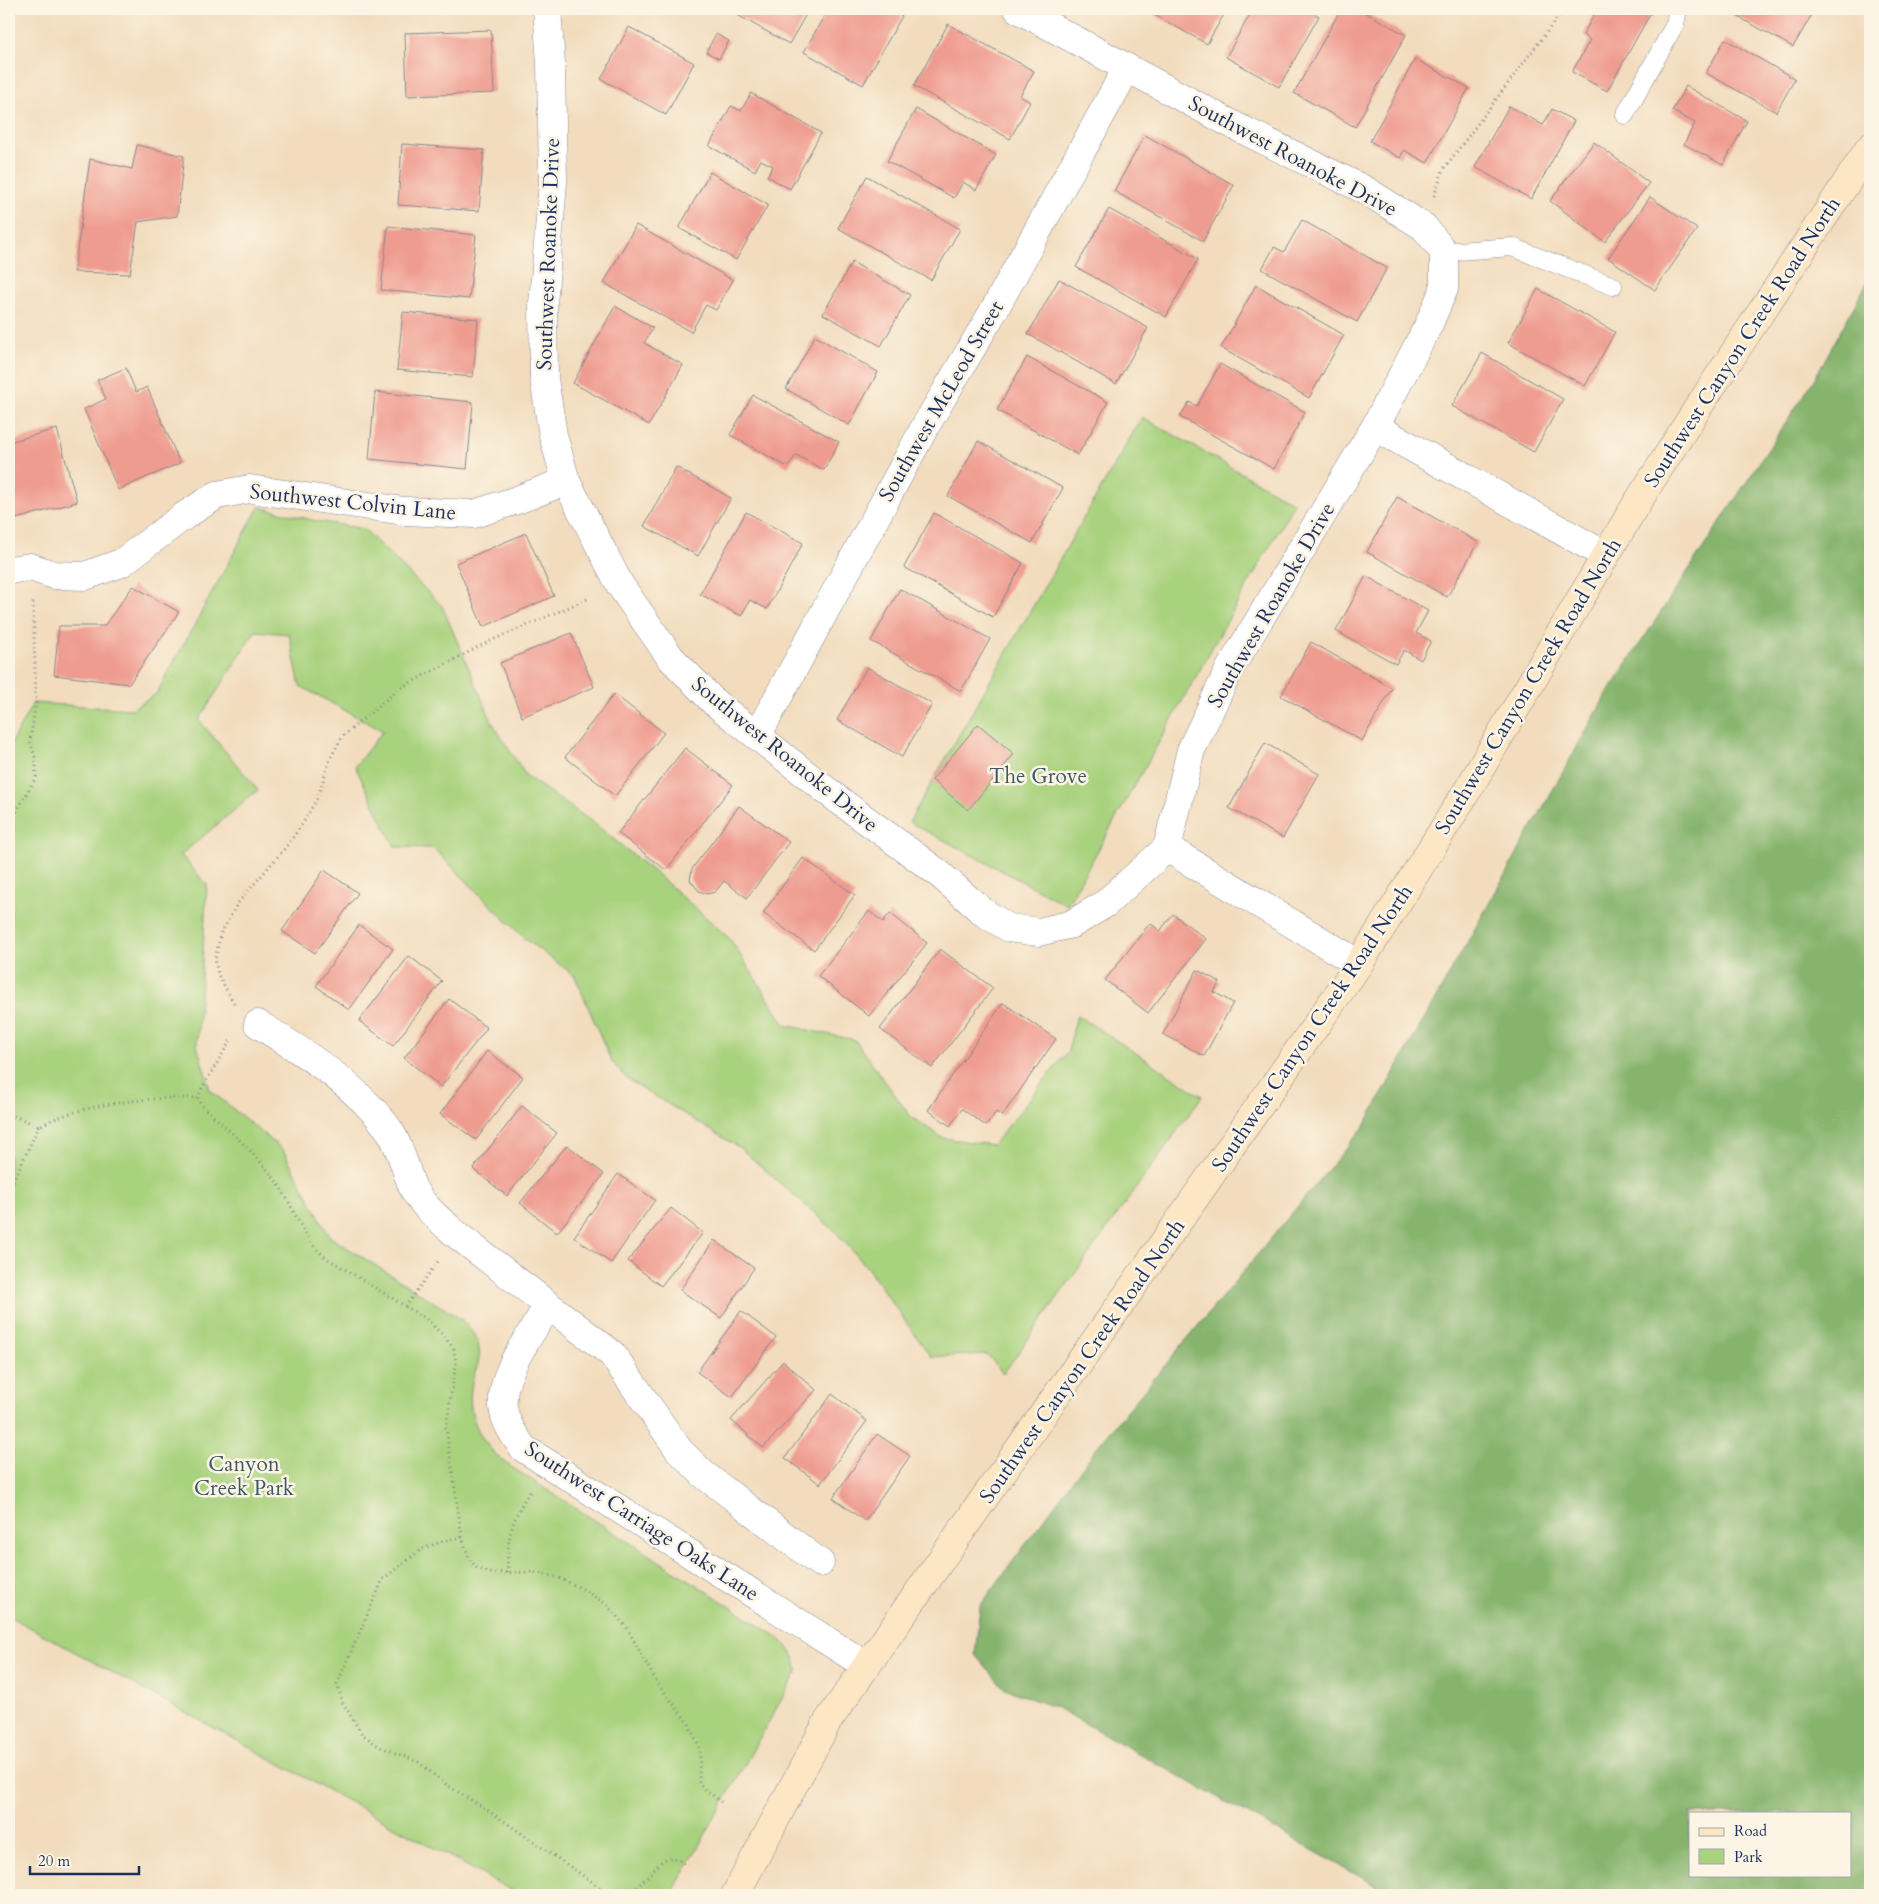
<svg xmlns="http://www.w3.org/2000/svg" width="1879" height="1904" viewBox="0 0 1879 1904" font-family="Cardo,serif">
<rect width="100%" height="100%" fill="#fcf5e5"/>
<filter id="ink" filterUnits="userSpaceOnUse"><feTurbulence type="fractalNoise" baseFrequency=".02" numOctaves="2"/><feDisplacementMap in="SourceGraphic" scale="10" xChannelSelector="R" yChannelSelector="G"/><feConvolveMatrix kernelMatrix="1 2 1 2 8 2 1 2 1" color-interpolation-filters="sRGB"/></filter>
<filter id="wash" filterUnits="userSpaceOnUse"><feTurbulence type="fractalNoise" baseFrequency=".0096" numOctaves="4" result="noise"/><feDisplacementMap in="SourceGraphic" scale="20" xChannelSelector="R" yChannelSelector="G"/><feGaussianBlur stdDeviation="1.12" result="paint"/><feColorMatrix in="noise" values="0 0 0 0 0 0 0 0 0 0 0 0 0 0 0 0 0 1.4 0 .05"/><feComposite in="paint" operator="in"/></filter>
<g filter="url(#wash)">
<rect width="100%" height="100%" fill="#f2dcbd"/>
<path fill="#a9d27e" stroke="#62806e" d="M1142 417 1294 503 1067 905 909 822Z
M259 507 317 521 364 529 442 606 493 724 526 776 595 824 660 877 730 939 785 1025 855 1040 911 1117 943 1138 993 1145 1068 1051 1077 1015 1202 1096 1003 1374 987 1354 931 1357 866 1266 835 1231 740 1148 627 1079 611 1061 575 976 524 938 433 848 395 847 355 766 383 731 300 686 289 634 255 631 199 720 258 790 181 855 207 885 197 1045 210 1090 283 1150 330 1237 461 1319C469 1328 477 1336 479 1348 481 1359 476 1368 473 1378 464 1413 479 1441 505 1463L775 1635C787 1645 795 1654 798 1670L671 1895H520L9 1616V747L33 703 132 709 157 693Z"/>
<path fill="#86b46d" stroke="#507266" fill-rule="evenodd" d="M1870 277V1895H1393L1059 1709 1005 1689 975 1655 980 1606 1101 1442 1363 1128 1605 697 1815 378ZM1690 1813H1850V1875H1690Z"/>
<g id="blocks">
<path fill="#ef9c90" d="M396 9H443V10L396 13Z
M733 9H809L789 44 732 12Z
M828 9H889L902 16 863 85 804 52Z
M1151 9H1227L1207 44 1149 12Z
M1253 9H1305L1319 16 1279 87 1226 57Z
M1341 9H1359L1406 35 1355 127 1294 93Z
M1597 9H1653L1607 91 1572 72 1590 40 1583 35Z
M1736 9H1815L1793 47 1733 14Z
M948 24 1034 71 1020 96 1030 102 1010 139 914 86Z
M629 27 694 63 666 115 601 79Z
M491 30 494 93 407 96 405 33Z
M716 34 729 41 719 59 706 52Z
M1725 39 1795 79 1776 112 1706 73Z
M1415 59 1469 88 1427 163 1404 150 1400 158 1370 141Z
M1686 86 1747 121 1723 165 1684 144 1695 123 1672 111Z
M751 93 821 133 790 189 767 176 773 166 761 160 755 171 709 146 731 106 741 111Z
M1509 106 1543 125 1552 109 1574 121 1531 199 1475 167Z
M916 109 996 155 976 190 963 182 954 198 887 161Z
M1145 135 1234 185 1203 241 1114 191Z
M1594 142 1649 183 1605 242 1550 201Z
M402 144 484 150 479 211 398 205Z
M137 145 184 156 177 216 138 222 130 274 74 272 90 159 132 169Z
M710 172 768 205 736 260 679 228Z
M867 176 960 229 931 280 838 228Z
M1650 197 1697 229 1655 290 1608 258Z
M1109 209 1198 259 1166 317 1076 267Z
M1302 220 1387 268 1357 322 1262 269 1274 247 1284 252Z
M636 225 733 280 716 310 706 305 691 332 604 283Z
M388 226 476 235 469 299 381 290Z
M852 262 910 295 881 346 823 314Z
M1059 279 1148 328 1116 384 1028 334Z
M1256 285 1344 335 1309 398 1221 348Z
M1538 289 1615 332 1585 386 1508 343Z
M615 306 653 328 644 343 683 365 649 425 573 383Z
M403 312 478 319 473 377 397 370Z
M815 336 878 372 849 425 786 389Z
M1482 353 1563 399 1534 452 1452 406Z
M1027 357 1108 402 1078 455 997 410Z
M1220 364 1305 412 1274 469 1180 417 1189 402 1197 406Z
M126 368 136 392 147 387 180 463 118 490 84 409 106 399 97 380Z
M375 392 473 402 467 469 369 459Z
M753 395 839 442 824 470 796 455 788 467 730 435Z
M57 429 77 502 12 520 9 507V442Z
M978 441 1063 488 1032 543 948 496Z
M676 467 731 498 698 556 644 526Z
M1397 497 1478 542 1447 597 1367 552Z
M746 512 803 543 767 609 750 600 741 616 700 594Z
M934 513 1023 563 993 617 904 567Z
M526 533 554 596 483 627 456 563Z
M1366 576 1428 611 1416 633 1431 641 1421 660 1404 650 1396 664 1336 631Z
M133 586 179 612 129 684 54 675 59 626H104Z
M900 589 990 639 961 691 871 641Z
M9 618H14L10 669H9Z
M571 633 594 687 522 717 500 663Z
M1311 642 1392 688 1362 741 1281 696Z
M867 667 932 704 902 757 837 720Z
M614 694 664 733 615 796 565 757Z
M978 724 1014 754 968 810 932 780Z
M1265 743 1319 774 1283 838 1229 808Z
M685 748 733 785 666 870 618 833Z
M739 806 789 842 747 898 724 881 715 892 707 894 699 891 690 880 692 869Z
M803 858 855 895 814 950 763 913Z
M324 870 358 893 315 953 282 931Z
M869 911 883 922 890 913 927 943 869 1016 818 976Z
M1173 914 1206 939 1148 1013 1105 980 1150 923 1160 931Z
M359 925 393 949 349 1010 316 986Z
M940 949 993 988 932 1068 880 1029Z
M409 956 442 981 393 1046 359 1021Z
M1197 970 1220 982 1214 992 1233 1003 1204 1056 1163 1034Z
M449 999 487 1028 441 1087 404 1058Z
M1003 1003 1056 1039 1002 1116 996 1112 986 1126 962 1109 950 1126 928 1110Z
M487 1051 523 1077 476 1140 440 1114Z
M522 1106 557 1133 507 1196 473 1169Z
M567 1145 604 1174 557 1233 520 1203Z
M618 1174 655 1200 611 1263 574 1237Z
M671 1208 703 1233 661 1286 628 1261Z
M714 1240 754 1268 721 1318 680 1290Z
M741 1311 776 1337 732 1397 697 1372Z
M783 1361 816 1390 763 1448 731 1420Z
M832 1394 867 1421 820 1484 785 1458Z
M877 1434 910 1456 865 1521 833 1498Z"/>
</g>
</g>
<g filter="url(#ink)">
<use href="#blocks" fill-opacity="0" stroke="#86868e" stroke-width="1"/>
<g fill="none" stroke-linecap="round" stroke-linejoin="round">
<g stroke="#86868e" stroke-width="19">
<path id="lane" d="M1625 115 1675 24 1678 9
M1444 252 1512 247 1613 286"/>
</g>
<g stroke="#86868e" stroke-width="29">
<path id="street" d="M547 9 551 64 553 182 543 304 544 379 553 435 566 481 620 585 670 657 714 702 836 798 937 872 983 912 1009 928 1039 932 1072 924 1105 904 1167 848 1191 750 1229 670 1375 427 1428 326 1444 289V252L1424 227 1365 190 1235 126 1018 9
M1375 427 1605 555
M9 570 30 567 54 575 85 576 121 563 184 516 217 495 250 489 404 511 474 514 517 500 566 481
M757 736 926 425 993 312 1127 68
M1167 848 1359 964
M258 1024C306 1054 356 1084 390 1131 401 1148 405 1170 413 1188 422 1206 442 1222 457 1235L612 1354 679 1450 703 1474 820 1563
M548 1306C532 1333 499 1374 503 1407 505 1423 514 1435 523 1448L867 1666"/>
</g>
<g stroke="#86868e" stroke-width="29">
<path id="secondary" d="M735 1895 828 1721 1359 964 1472 783 1635 506 1699 406 1870 147"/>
</g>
<path stroke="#86868e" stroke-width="3" stroke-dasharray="1 4" stroke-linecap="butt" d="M1434 196 1443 170 1564 9
M9 825 36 777V760L30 741 36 702 33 602
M234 1003 218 975 215 959 221 933 237 904 286 847 303 823 318 797 330 759 342 737 400 688 488 642 590 598
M230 1041 201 1090 198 1098 200 1104C227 1129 260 1156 280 1187 296 1211 302 1238 325 1257L426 1319 444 1336 454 1349 456 1363 446 1428 462 1537 469 1559 477 1568 490 1573 533 1572 557 1577 583 1589 607 1605 627 1628 657 1683 689 1724 700 1749 699 1784 721 1802
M9 1114 39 1126C84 1103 148 1097 198 1098
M9 1190 39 1126
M405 1307 439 1260
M462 1537 443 1541 422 1549 383 1579 337 1684 343 1703 362 1734 378 1746 418 1762 447 1785 489 1811 611 1895
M508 1573C506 1541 511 1518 530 1492
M630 1895 663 1860 672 1857 688 1865"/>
<use href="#lane" stroke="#fff" stroke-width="18"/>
<use href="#street" stroke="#fff" stroke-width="28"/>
<use href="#secondary" stroke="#fce6c4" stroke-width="28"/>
</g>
</g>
<g text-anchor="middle" stroke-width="5" stroke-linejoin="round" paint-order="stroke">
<g font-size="21" fill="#1b2f5e" stroke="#fcf5e5">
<text transform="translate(1293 156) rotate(28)" y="7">Southwest Roanoke Drive</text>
<text transform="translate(548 254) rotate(-88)" y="7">Southwest Roanoke Drive</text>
<text transform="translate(1742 342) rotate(-57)" y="7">Southwest Canyon Creek Road North</text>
<text transform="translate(941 401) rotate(-60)" y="7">Southwest McLeod Street</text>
<text transform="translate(353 502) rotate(6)" y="7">Southwest Colvin Lane</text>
<text transform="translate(1271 605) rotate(-60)" y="7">Southwest Roanoke Drive</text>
<text transform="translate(1528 686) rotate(-59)" y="7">Southwest Canyon Creek Road North</text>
<text transform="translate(785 754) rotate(39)" y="7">Southwest Roanoke Drive</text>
<text transform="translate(1312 1028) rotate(-56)" y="7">Southwest Canyon Creek Road North</text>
<text transform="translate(1082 1361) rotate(-55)" y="7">Southwest Canyon Creek Road North</text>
<text transform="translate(642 1521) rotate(33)" y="7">Southwest Carriage Oaks Lane</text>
</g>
<g font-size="21" fill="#3e5866" stroke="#fcf5e5">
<text x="1038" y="783">The Grove</text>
<text x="244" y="1471">Canyon<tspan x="244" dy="24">Creek Park</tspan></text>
</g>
</g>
<rect width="1879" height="1904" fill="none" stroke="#fcf5e5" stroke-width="30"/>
<rect x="1689" y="1812" width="162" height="65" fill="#fcf5e5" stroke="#a2a6af"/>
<rect x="1699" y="1828" width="25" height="8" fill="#fce6c4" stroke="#a2a6af"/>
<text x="1734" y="1836" font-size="15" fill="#1b2f5e">Road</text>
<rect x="1699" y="1849" width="25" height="15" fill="#a9d27e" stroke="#a2a6af"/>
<text x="1734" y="1862" font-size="15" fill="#1b2f5e">Park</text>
<path d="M30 1866v8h109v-8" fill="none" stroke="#1b2f5e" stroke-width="2.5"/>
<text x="38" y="1866" font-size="15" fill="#1b2f5e" stroke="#fcf5e5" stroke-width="4" paint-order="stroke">20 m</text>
</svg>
